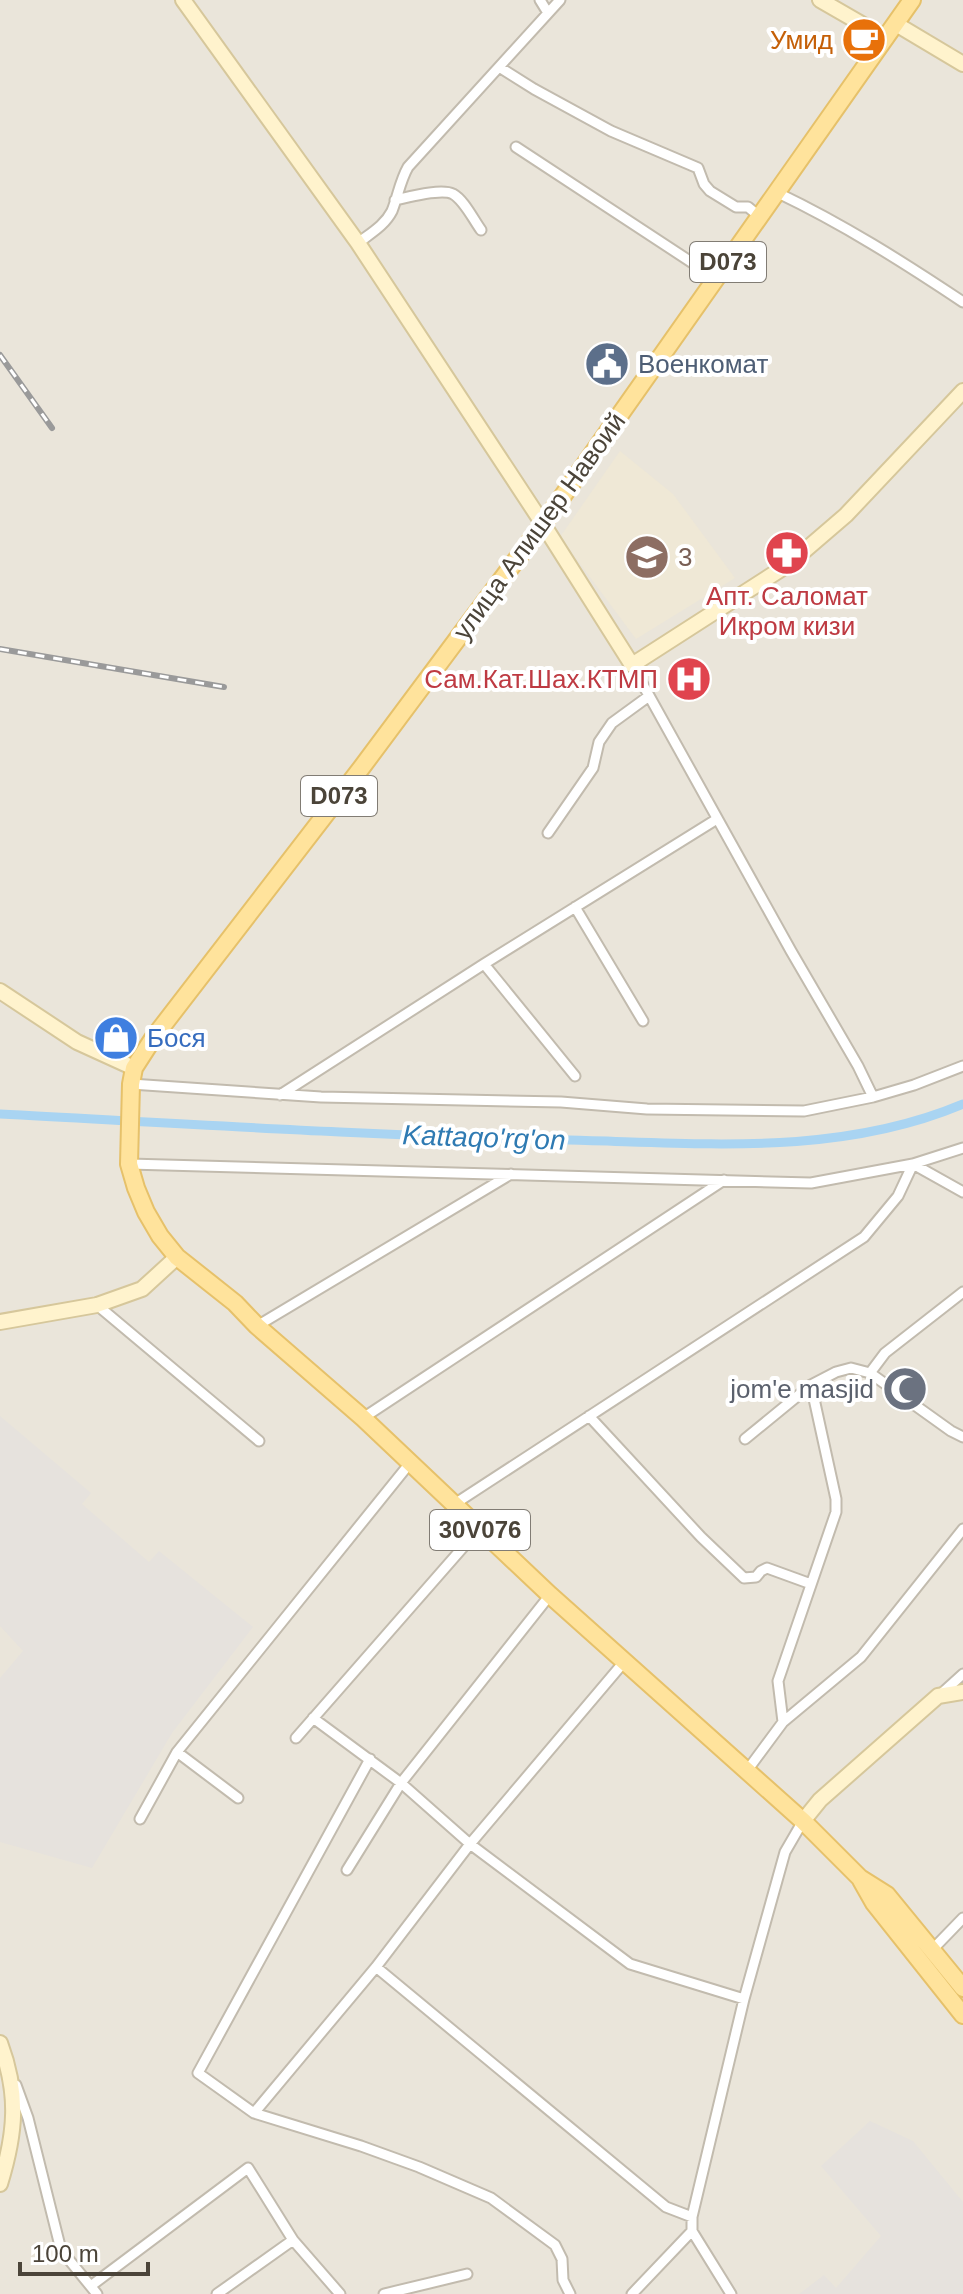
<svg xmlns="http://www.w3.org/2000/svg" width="963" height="2294" viewBox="0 0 963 2294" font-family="Arial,sans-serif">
<rect width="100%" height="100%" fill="#f6f3ec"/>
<path fill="#eae5da" d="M0 0H963V2294H0Z"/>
<path fill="#e6e2dd" d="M0 1416 91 1493 82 1504 149 1562 159 1551 253 1627 172 1733 92 1868 0 1842V1678L23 1651 0 1626Z
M870 2121 913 2141 963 2202V2294H799L824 2275 836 2288 881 2236 821 2166Z"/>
<path fill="#efe8d6" d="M620 451 673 494 735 578 636 639 560 537Z"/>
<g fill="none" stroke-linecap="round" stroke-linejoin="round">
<path stroke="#a9d4f2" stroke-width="9" d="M0 1114C189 1124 379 1136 569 1140 701 1143 838 1157 963 1104"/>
<g stroke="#c2bbae" stroke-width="13">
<path id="street" d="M540 0 548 13
M499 67 534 89 611 131 698 168 704 184 710 191 736 207H748L760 217
M516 147 717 279
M778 193C843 224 903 262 963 302
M395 200C409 197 441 188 453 194 464 200 473 219 481 230
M358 243C371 233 385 225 392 211 398 196 400 181 408 167L560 0
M632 665 791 951 858 1066 873 1097
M548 833 593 768 599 742 612 723 649 696
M575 907 643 1021
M484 964 575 1076
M131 1084 321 1097 561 1102 647 1109 804 1111 873 1097 914 1085 963 1066
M280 1095 484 964 717 819
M129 1164 811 1183 913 1164 963 1148
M97 1305 259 1441
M257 1326 511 1174
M870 1373 885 1353 963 1292
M589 1416 701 1537 744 1578 756 1577 761 1571 767 1568 811 1584
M363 1418 724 1180
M745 1439 811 1385 836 1372 851 1368 870 1373 951 1431 963 1437
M453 1505 864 1237 898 1196 913 1164 963 1192
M942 1693 963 1674
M313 1718 401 1783 470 1844 630 1964 744 1999
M783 1722 861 1657 963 1529
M296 1738 479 1529
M177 1752 238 1798
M370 1759 198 2073 254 2113 361 2146 419 2167 491 2198 555 2245 562 2259 563 2280 570 2294
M746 1772 783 1722 778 1681 836 1512V1499L811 1385
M140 1819 177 1752 410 1463
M347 1870 401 1783 550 1595
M932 1950 963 1918
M376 1967 666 2207 692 2217 744 1999 785 1852 803 1821
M16 2085 28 2118 61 2250 97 2294
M254 2113 376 1967 470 1844 624 1662
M692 2217V2231L731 2294
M92 2285 248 2168 293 2240 340 2294
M217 2294 293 2240
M384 2294 467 2274
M632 2294 692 2231"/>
</g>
<g stroke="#d6c79b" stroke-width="18">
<path id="secondary" d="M183 0 358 243 543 524 632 665 789 564 846 515 963 391
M820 0 886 38
M896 24 963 64
M0 991 77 1042 134 1068
M0 1322 97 1305 142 1289 177 1257
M803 1821 820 1800 938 1696 963 1692
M0 2043C19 2094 16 2132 0 2184"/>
</g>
<g stroke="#e6c16a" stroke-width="20">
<path id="primary" d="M912 0 543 524 362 767 154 1037 134 1068 131 1084 129 1164 136 1188 146 1212 160 1236 177 1257 235 1303 257 1326 363 1418 550 1595 803 1821 860 1878 887 1895 963 1988
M861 1880 874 1903 963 2015"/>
</g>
<use href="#street" stroke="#fff" stroke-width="9"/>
<use href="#secondary" stroke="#fff3cd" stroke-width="14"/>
<use href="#primary" stroke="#ffe39c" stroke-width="16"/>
<g stroke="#9a9a9a" stroke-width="6">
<path id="rail" d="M0 355 52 428
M0 649 224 687"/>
</g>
<use href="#rail" stroke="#fff" stroke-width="3" stroke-dasharray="9" stroke-linecap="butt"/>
</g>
<defs>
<g id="cafe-disc" transform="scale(2.3)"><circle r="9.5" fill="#e8710a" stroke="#fff"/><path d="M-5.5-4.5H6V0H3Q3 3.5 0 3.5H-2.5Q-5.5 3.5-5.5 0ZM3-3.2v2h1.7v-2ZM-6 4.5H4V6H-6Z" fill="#fff"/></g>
<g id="civic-disc" transform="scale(2.3)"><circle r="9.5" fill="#5c6f8a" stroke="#fff"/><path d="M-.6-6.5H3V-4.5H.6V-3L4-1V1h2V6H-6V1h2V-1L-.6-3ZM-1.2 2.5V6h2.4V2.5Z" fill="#fff"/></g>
<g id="pharmacy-disc" transform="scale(2.3)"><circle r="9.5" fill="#e0444e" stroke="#fff"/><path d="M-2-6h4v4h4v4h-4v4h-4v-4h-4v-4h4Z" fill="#fff"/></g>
<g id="school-disc" transform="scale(2.3)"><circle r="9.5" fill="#8d6e63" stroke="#fff"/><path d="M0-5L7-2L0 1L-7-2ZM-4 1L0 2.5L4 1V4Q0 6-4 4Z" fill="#fff"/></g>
<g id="hospital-disc" transform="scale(2.3)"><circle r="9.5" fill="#e0444e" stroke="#fff"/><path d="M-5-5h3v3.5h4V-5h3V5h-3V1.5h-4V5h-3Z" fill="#fff"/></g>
<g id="shop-disc" transform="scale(2.3)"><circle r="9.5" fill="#3f7fe0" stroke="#fff"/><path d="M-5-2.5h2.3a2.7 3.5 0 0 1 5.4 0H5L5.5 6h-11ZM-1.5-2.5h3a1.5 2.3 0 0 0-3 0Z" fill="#fff"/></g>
<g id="mosque-disc" transform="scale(2.3)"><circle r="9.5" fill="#6b7280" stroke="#fff"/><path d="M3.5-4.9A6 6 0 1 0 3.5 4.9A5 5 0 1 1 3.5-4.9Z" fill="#fff"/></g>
</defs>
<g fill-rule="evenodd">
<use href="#cafe-disc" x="864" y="40"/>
<use href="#civic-disc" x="607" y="364"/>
<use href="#pharmacy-disc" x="787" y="553"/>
<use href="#school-disc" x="647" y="557"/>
<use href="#hospital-disc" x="689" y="679"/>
<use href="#shop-disc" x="116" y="1038"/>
<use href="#mosque-disc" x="905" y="1389"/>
</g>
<g text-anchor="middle" stroke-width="8" stroke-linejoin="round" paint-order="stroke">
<g fill="#fff" stroke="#817c74" stroke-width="2">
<rect x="690" y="242" width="76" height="40" rx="6"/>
<rect x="301" y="776" width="76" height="40" rx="6"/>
<rect x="430" y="1510" width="100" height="40" rx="6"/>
</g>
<g font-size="24" font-weight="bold" fill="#4b4439">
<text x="728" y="270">D073</text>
<text x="339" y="804">D073</text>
<text x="480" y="1538">30V076</text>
</g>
<g font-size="26" fill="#c56008" stroke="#fff" text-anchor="end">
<text x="833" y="49">Умид</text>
</g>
<g font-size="26" fill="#4e5e75" stroke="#fff" text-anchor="start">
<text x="638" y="373">Военкомат</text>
</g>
<g font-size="26" fill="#4b4439" stroke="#fff">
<text transform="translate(539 526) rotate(-54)" y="9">улица Алишер Навоий</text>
</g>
<g font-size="26" fill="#785e54" stroke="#fff" text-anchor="start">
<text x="678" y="566">3</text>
</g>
<g font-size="26" fill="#be3a42" stroke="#fff">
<text x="787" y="605">Апт. Саломат<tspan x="787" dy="30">Икром кизи</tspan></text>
<text x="658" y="688" text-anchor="end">Сам.Кат.Шах.КТМП</text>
</g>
<g font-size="26" fill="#366cbe" stroke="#fff" text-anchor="start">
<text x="147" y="1047">Бося</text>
</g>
<g font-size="26" fill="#5b616d" stroke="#fff" text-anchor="end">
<text x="874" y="1398">jom'e masjid</text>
</g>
<g font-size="28" font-style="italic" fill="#2e7ab2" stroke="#fff">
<text transform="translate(484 1137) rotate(2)" y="10">Kattaqo'rg'on</text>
</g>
</g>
<path d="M20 2262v12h128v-12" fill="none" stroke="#4b4439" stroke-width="4"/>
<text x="32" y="2262" font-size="24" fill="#4b4439" stroke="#ffffff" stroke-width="6" paint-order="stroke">100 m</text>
</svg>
